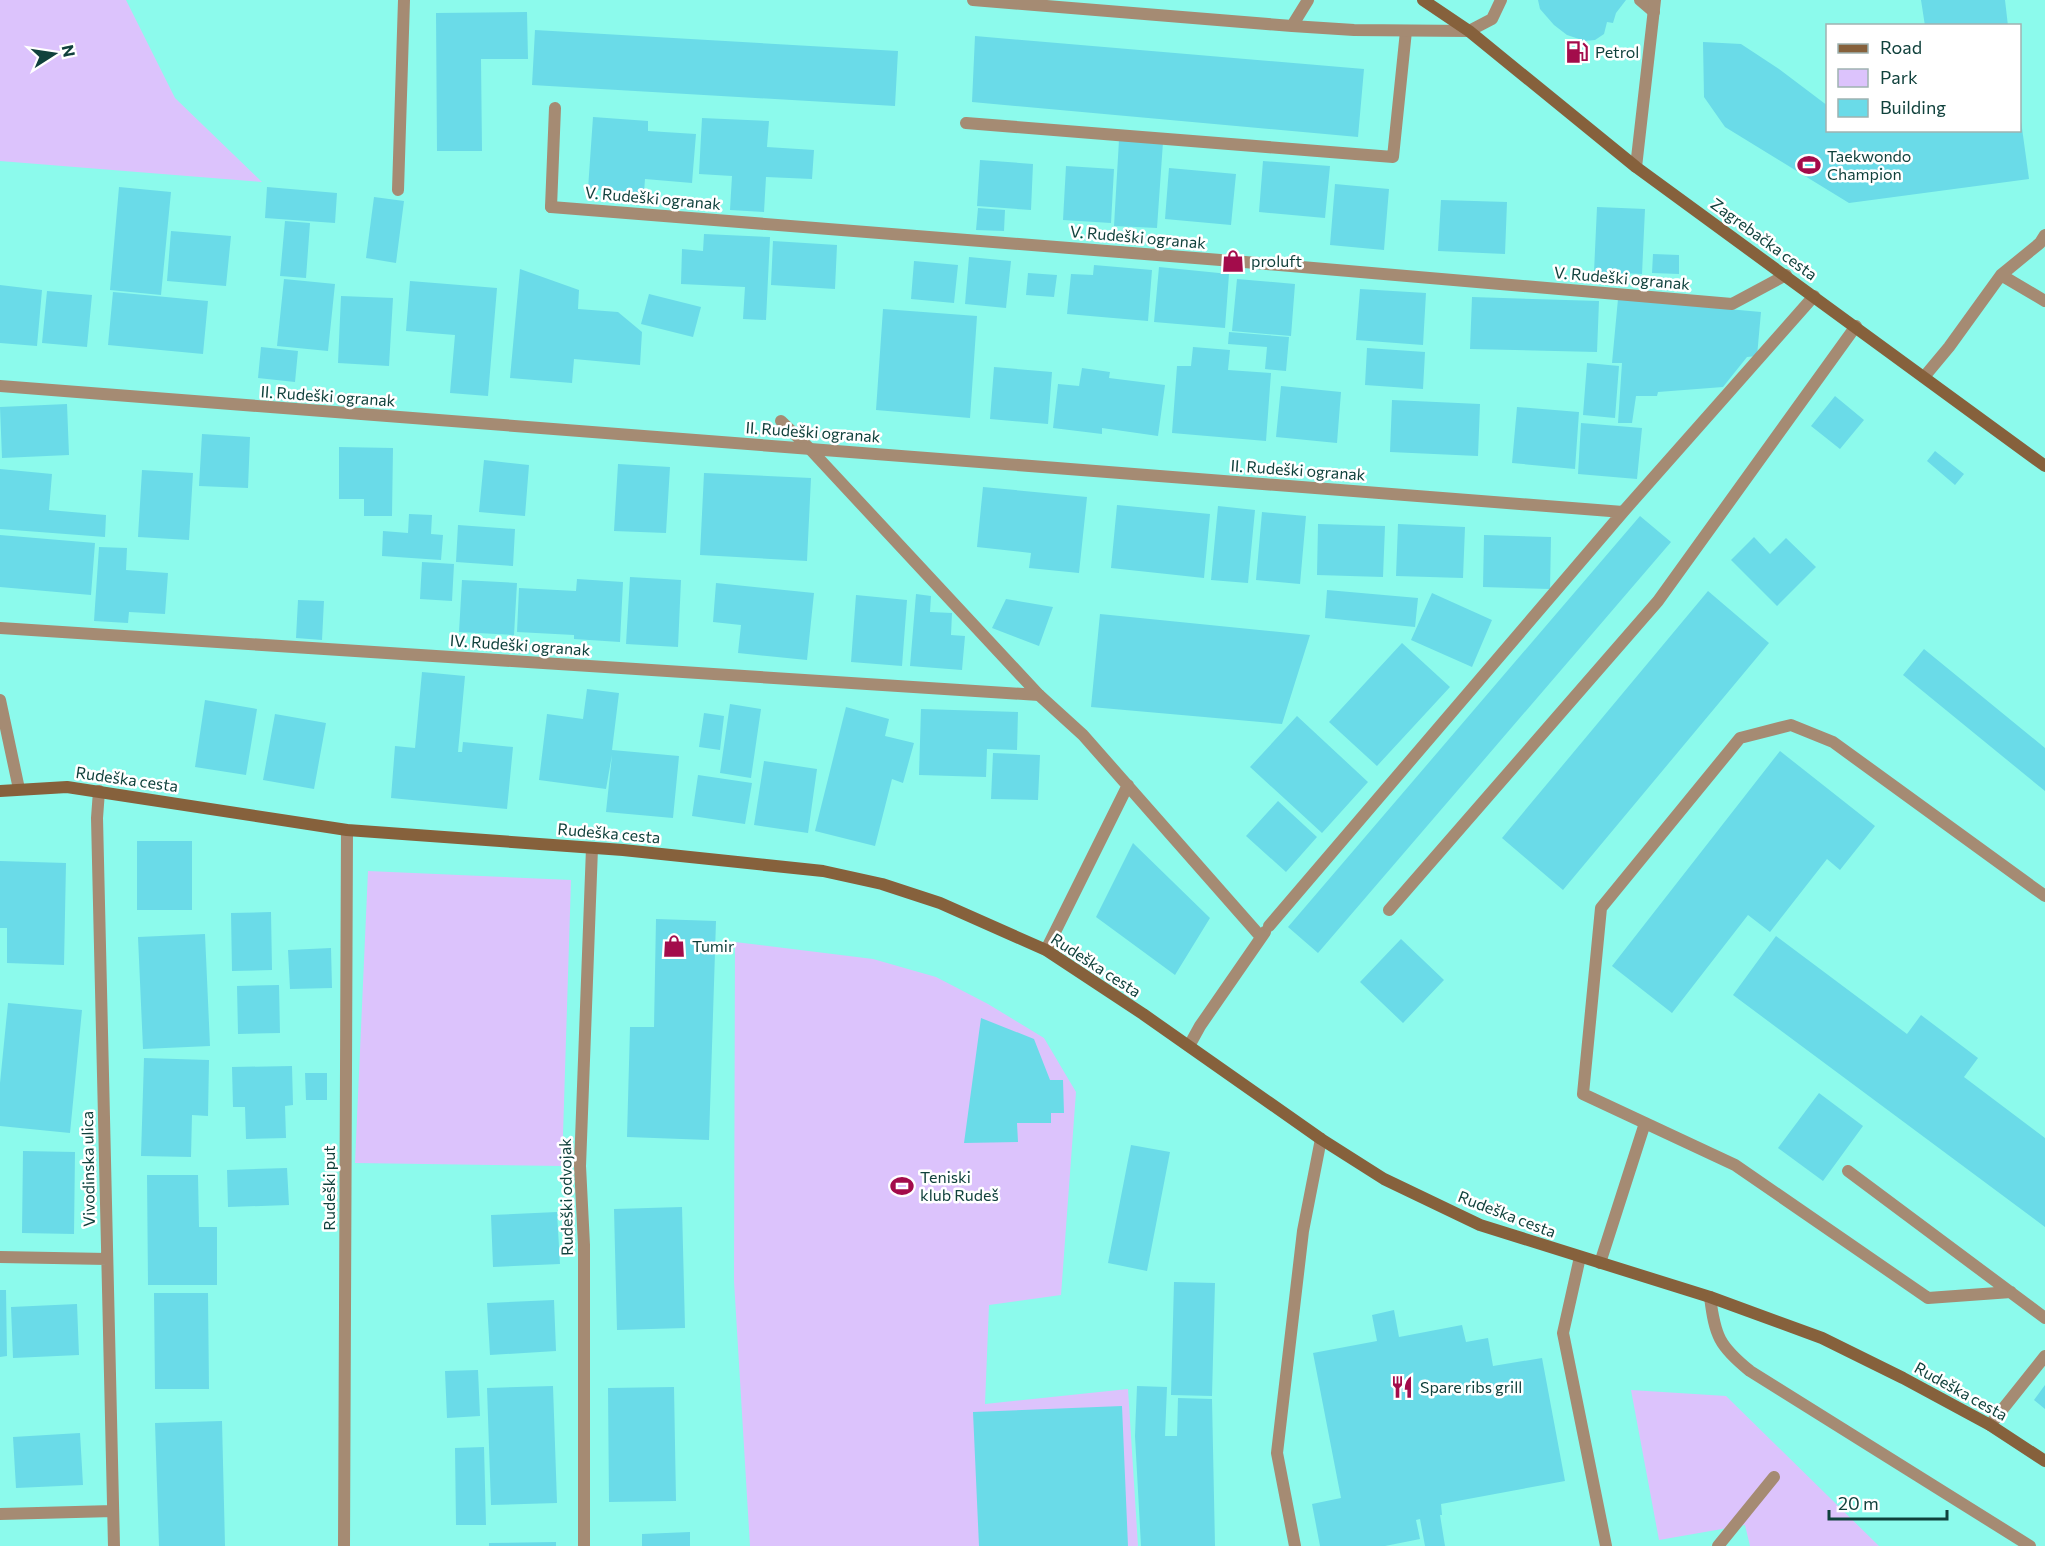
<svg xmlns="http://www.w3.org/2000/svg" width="2045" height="1546" viewBox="0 0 2045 1546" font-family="Commissioner,sans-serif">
<rect width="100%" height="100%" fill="#8cfaec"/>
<path fill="#dcc3fc" d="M0 0H126L175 98 262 182 0 161Z
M368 871 571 880 562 1166 355 1163Z
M735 942 873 959 936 977 988 1004 1044 1038 1076 1092 1061 1295 989 1305 985 1404 1128 1389 1138 1546H750L734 1281Z
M1631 1390 1726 1396 1879 1546H1750L1745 1525 1659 1540Z"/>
<path fill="#6adbe8" d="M1538 0H1626L1616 13 1613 23 1607 22 1604 34 1595 40 1585 41 1567 35 1554 25 1540 9Z
M1921 0H2005L2008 26H1925Z
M527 12 528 59H481L482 151H437L436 13Z
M535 30 898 51 895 106 532 85Z
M975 36 1364 69 1358 137 972 102Z
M1703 42 1741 44 1779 69 1828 106V130H2020L2021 121 2029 179 1849 203 1725 127 1704 97Z
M593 117 648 121V131L696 134 692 183 645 179 644 193 588 189Z
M702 118 769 121 767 147 814 150 812 179 766 177 764 212 730 210 732 176 699 174Z
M1119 140 1163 142 1157 228 1114 226Z
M980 160 1033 164 1031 210 977 206Z
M1263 161 1330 166 1325 218 1259 212Z
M1066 166 1114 169 1111 223 1063 220Z
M1169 168 1236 174 1231 225 1165 219Z
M1335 184 1389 189 1384 250 1330 245Z
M119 187 171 192 161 295 110 290Z
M267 187 337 193 335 223 265 218Z
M374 197 404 201 396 263 366 258Z
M1441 200 1507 202 1505 254 1438 251Z
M1597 207 1645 209 1642 274 1594 272Z
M978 208 1005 210 1004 231 976 230Z
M285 221 310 223 306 278 280 276Z
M171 231 231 236 226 286 167 281Z
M704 234 770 237 766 320 743 319 745 287 681 284 682 249 703 251Z
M773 241 837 245 835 289 771 285Z
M1653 254 1679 255V274L1652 273Z
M969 257 1011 261 1006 308 965 304Z
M914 261 958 265 954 303 911 299Z
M1094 265 1152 270 1148 321 1067 314 1071 274 1093 275Z
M1159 267 1229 274 1225 328 1154 322Z
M520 269 579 290 578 309 618 312 642 332 640 365 574 359 572 383 510 378Z
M1028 273 1057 275 1054 297 1026 295Z
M284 279 335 284 328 351 277 346Z
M1237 279 1295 284 1291 336 1232 331Z
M410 281 497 288 488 396 450 393 455 335 406 331Z
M0 285 42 290 37 346 0 343Z
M1360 289 1426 293 1423 345 1356 340Z
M47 291 92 295 87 347 42 343Z
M113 292 208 301 203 354 108 345Z
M649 294 701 307 693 337 641 324Z
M341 296 393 298 389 366 338 363Z
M1472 297 1599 301 1597 352 1470 349Z
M1618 299 1761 312 1757 356 1747 357 1723 387 1658 392 1657 396H1636L1632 423H1618L1622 363H1612Z
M883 309 977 316 970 418 876 410Z
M1229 332 1289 337 1286 371 1265 369 1267 347 1228 344Z
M261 347 298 351 295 382 258 378Z
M1193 347 1230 350 1228 370 1271 373 1266 441 1172 433 1177 366H1191Z
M1367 348 1425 352 1423 389 1365 385Z
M1587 363 1619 366 1615 418 1583 415Z
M994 367 1052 372 1048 424 990 419Z
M1082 368 1110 372 1109 378 1165 385 1158 436 1102 428V434L1053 428 1058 384 1079 386Z
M1281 386 1341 392 1337 443 1276 437Z
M1835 396 1864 420 1840 449 1811 426Z
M1392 400 1480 404 1478 456 1390 452Z
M67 404 69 455 2 458 0 407Z
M1517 407 1579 412 1575 469 1512 463Z
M1581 423 1642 428 1637 479 1578 474Z
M202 434 250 437 248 488 199 486Z
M339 447 393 448 392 516H364V499H339Z
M1935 451 1964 474 1955 485 1927 461Z
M484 460 529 465 525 516 479 512Z
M618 464 670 467 666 533 614 531Z
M0 469 52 474 49 510 106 515 105 537 0 529Z
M142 470 193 473 189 540 138 537Z
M704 473 811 478 807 561 700 555Z
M983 487 1087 497 1079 573 1029 568 1031 553 977 547Z
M1117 505 1210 514 1204 578 1111 568Z
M1218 506 1255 510 1248 583 1211 580Z
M1262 512 1306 516 1300 584 1256 580Z
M409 514 432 515 431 534 443 535 441 560 382 556 383 531 408 533Z
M1640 516 1671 542 1318 953 1288 927Z
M1318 524 1385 526 1383 577 1317 575Z
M1398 524 1465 527 1463 578 1396 576Z
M458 525 515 529 513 566 456 562Z
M0 535 95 543 91 595 0 587Z
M1484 535 1551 537 1550 589 1483 587Z
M1754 537 1770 554 1786 538 1816 567 1777 606 1731 560Z
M99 547 127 548 126 570 168 573 165 614 129 612 128 623 94 621Z
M422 562 454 564 452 601 420 599Z
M630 577 681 580 678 647 626 644Z
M577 579 623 582 620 642 574 639V635L517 632 519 588 576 591Z
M462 580 517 583 514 635 459 632Z
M716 583 814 593 807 660 738 653 741 625 713 622Z
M1327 590 1418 598 1415 627 1325 618Z
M1708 591 1769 643 1563 890 1502 838Z
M1432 593 1492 620 1472 667 1411 640Z
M916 594 931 596 930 612 952 613 951 635 965 636 962 670 910 666Z
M856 595 907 600 902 666 851 662Z
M1006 599 1053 607 1039 646 992 628Z
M298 600 324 601 322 640 296 638Z
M1100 614 1310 635 1282 724 1091 707Z
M1402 643 1450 687 1377 766 1329 722Z
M1924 649 2045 748V791L1903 675Z
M422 672 465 676 458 752H462L463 742 513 747 507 809 391 798 395 746 415 748Z
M587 689 619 693 612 750 679 756 673 818 606 812 612 755 606 789 539 780 547 714 583 719Z
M205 700 257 709 246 775 195 767Z
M730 704 761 709 751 778 720 773Z
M846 707 889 719 885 736 914 743 903 783 892 779 875 846 815 831Z
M921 709 1018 712 1017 750 987 749 986 777 919 775Z
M704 713 724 716 720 750 699 747Z
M275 714 326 723 314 789 263 780Z
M1297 716 1368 782 1322 833 1250 767Z
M1780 751 1875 826 1840 870 1827 859 1770 932 1748 915 1672 1013 1612 966Z
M993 753 1040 755 1038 800 991 799Z
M764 761 817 769 808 833 754 825Z
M698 775 752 783 745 824 692 816Z
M1278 801 1317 837 1286 872 1246 836Z
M137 841H192V910H137Z
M1133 843 1210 918 1175 975 1096 917Z
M0 861 66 863 64 965 7 963V928H0Z
M271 912 272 970 232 971 231 913Z
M656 919 716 921 709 1140 627 1137 630 1027H654Z
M205 934 210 1046 143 1049 138 937Z
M1776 936 1907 1034 1921 1015 1978 1058 1964 1077 2045 1138V1227L1733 995Z
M1401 939 1444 980 1403 1023 1360 982Z
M331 948 332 988 290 989 288 950Z
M279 985 280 1033 238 1034 237 986Z
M8 1003 82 1010 70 1133 0 1126V1083Z
M981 1018 1034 1039 1050 1080H1063L1064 1113H1051V1123H1017L1018 1142 964 1143Z
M144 1058 209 1060 208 1116 192 1115 191 1157 141 1156Z
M292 1066 293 1105 285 1106 286 1138 246 1139 245 1107H233L232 1067Z
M305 1073H327V1100H306Z
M1819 1093 1863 1126 1823 1181 1778 1148Z
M1131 1145 1170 1152 1147 1271 1108 1263Z
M23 1151 75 1152 74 1234 22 1233Z
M287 1168 289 1205 228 1207 227 1170Z
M147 1175H198L199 1227H217V1285H148Z
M682 1207 685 1328 617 1330 614 1209Z
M557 1212 560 1264 493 1267 491 1215Z
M1174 1282 1215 1283 1212 1396 1171 1395Z
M0 1290H6L7 1356 0 1357Z
M154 1293H208L209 1389H155Z
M554 1300 556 1351 490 1355 487 1303Z
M77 1304 79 1355 13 1358 11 1307Z
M1394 1310 1399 1337 1462 1325 1466 1342 1488 1338 1493 1366 1542 1358 1565 1481 1441 1504 1442 1515H1440L1445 1546H1425L1420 1519 1416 1520 1420 1539 1385 1546H1320L1312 1504 1341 1498 1313 1353 1377 1341 1372 1315Z
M478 1370 480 1416 447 1418 445 1371Z
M2045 1385V1409L2034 1400Z
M553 1386 557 1503 491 1505 487 1388Z
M1137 1386 1167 1387 1165 1436H1177L1178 1398 1212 1399 1215 1546H1141L1135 1436Z
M674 1387 676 1501 609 1502 608 1388Z
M1122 1406 1128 1546H979L973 1412Z
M222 1421 225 1546H159L155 1423Z
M80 1433 83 1485 16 1488 13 1437Z
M484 1447 486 1525H456L455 1448Z
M690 1532V1546H642V1534Z
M556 1542V1546H489V1543Z"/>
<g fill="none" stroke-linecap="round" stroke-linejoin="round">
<path stroke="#a58b73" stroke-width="12" d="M1640 0 1654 12
M966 123 1393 157 1406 31
M398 190 404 0
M551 207 555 108
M2001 275 2045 301
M1924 377 1949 347 2001 275 2040 243 2045 235
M781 421 809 448 1039 695 1083 735 1261 937
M1389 910 1658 601 1856 326
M1046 950 1128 785
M1189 1046 1200 1026 1265 932
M1848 1171 2045 1318
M1580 1257 1563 1333 1606 1546
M1600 1263 1645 1123
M2011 1292 1928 1298 1735 1165 1583 1094 1601 908 1740 738 1791 725 1833 742 2045 896
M1710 1297C1715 1336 1719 1346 1750 1371L2030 1546
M1990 1425 2045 1356
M1295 1546 1277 1453 1303 1231 1321 1139
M1718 1546 1774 1477"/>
<path stroke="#a58b73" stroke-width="12" d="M973 0 1292 26
M1308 0 1292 26 1354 30 1469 31 1492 19 1501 0
M1636 167 1655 0
M551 207 1233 261 1732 304 1786 275
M0 386 1623 512
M0 628 1039 695
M0 700 19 789
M99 791 97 818 114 1546
M1269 926 1623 512 1814 296
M0 1257 107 1259
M0 1514 113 1511
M344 1546 347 830
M584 1546V1245L580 1166 592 848"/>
<path stroke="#86613c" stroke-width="12" d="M1423 0 1469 31 1636 167 2045 466
M0 791 67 787 347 830 623 850 823 871 882 884 940 903 1046 950 1143 1014 1321 1139 1384 1179 1480 1225 1710 1297 1822 1338 1903 1378 1990 1425 2045 1461"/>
</g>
<defs>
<g id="fuel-bare" transform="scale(1.8)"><path d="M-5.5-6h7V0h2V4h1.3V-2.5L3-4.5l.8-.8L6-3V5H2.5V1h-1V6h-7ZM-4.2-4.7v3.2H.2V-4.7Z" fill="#a30c4b" stroke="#fff" stroke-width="2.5" paint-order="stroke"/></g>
<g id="stadium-bare" transform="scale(1.8)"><path d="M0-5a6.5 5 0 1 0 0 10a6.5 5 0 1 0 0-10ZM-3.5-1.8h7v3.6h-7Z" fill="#a30c4b" stroke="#fff" stroke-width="2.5" paint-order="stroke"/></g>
<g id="shop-bare" transform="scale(1.8)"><path d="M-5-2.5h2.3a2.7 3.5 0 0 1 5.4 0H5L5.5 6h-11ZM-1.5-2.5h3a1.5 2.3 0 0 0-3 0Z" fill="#a30c4b" stroke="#fff" stroke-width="2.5" paint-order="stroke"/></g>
<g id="restaurant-bare" transform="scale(1.8)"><path d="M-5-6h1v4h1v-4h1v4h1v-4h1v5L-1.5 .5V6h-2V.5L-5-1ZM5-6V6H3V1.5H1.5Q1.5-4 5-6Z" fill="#a30c4b" stroke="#fff" stroke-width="2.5" paint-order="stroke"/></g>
</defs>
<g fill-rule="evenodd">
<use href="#fuel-bare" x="1577" y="52"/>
<use href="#stadium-bare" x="1809" y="165"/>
<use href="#shop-bare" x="1233" y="261"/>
<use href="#shop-bare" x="674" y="946"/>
<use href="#stadium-bare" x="902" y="1186"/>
<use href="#restaurant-bare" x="1402" y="1387"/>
</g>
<g text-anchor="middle" stroke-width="5" stroke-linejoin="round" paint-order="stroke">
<g font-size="16" fill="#10413c" stroke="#fff" text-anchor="start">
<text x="1595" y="58">Petrol</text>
<text x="1827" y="162">Taekwondo<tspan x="1827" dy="18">Champion</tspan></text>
<text x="1251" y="267">proluft</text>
<text x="692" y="952">Tumir</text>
<text x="920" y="1183">Teniski<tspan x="920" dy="18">klub Rudeš</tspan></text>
<text x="1420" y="1393">Spare ribs grill</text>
</g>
<g font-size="16" fill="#10413c" stroke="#fff">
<text transform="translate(653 198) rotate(5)" y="6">V. Rudeški ogranak</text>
<text transform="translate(1138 237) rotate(5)" y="6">V. Rudeški ogranak</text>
<text transform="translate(1764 239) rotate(36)" y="6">Zagrebačka cesta</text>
<text transform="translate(1622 278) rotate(5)" y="6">V. Rudeški ogranak</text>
<text transform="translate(328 396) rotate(4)" y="6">II. Rudeški ogranak</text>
<text transform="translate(813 432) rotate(4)" y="6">II. Rudeški ogranak</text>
<text transform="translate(1298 470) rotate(4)" y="6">II. Rudeški ogranak</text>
<text transform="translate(520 645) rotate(4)" y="6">IV. Rudeški ogranak</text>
<text transform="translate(127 779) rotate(8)" y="6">Rudeška cesta</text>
<text transform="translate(609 833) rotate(5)" y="6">Rudeška cesta</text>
<text transform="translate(1096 965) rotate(33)" y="6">Rudeška cesta</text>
<text transform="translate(88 1169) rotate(-91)" y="6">Vivodinska ulica</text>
<text transform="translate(329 1188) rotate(-90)" y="6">Rudeški put</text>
<text transform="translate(566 1197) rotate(-91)" y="6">Rudeški odvojak</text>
<text transform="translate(1507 1214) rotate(21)" y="6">Rudeška cesta</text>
<text transform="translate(1961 1391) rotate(29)" y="6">Rudeška cesta</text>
</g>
</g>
<rect x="1826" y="24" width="195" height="108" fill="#ffffff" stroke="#9fb3b1" stroke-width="1.5"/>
<rect x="1838" y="44" width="30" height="9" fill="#86613c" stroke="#9fb3b1" stroke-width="1.5"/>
<text x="1880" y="54" font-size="18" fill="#10413c">Road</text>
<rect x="1838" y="69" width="30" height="18" fill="#dcc3fc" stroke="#9fb3b1" stroke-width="1.5"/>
<text x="1880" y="84" font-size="18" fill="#10413c">Park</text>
<rect x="1838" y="99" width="30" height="18" fill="#6adbe8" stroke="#9fb3b1" stroke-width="1.5"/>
<text x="1880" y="114" font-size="18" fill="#10413c">Building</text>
<g transform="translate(54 54) rotate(78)" stroke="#ffffff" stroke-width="4.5" paint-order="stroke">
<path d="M0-4.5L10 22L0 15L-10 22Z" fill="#10413c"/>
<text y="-9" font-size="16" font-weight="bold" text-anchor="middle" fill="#10413c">N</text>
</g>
<path d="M1829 1510v9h118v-9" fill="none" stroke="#10413c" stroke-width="3"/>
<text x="1838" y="1510" font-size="18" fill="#10413c" stroke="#ffffff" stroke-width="4.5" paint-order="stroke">20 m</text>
</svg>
